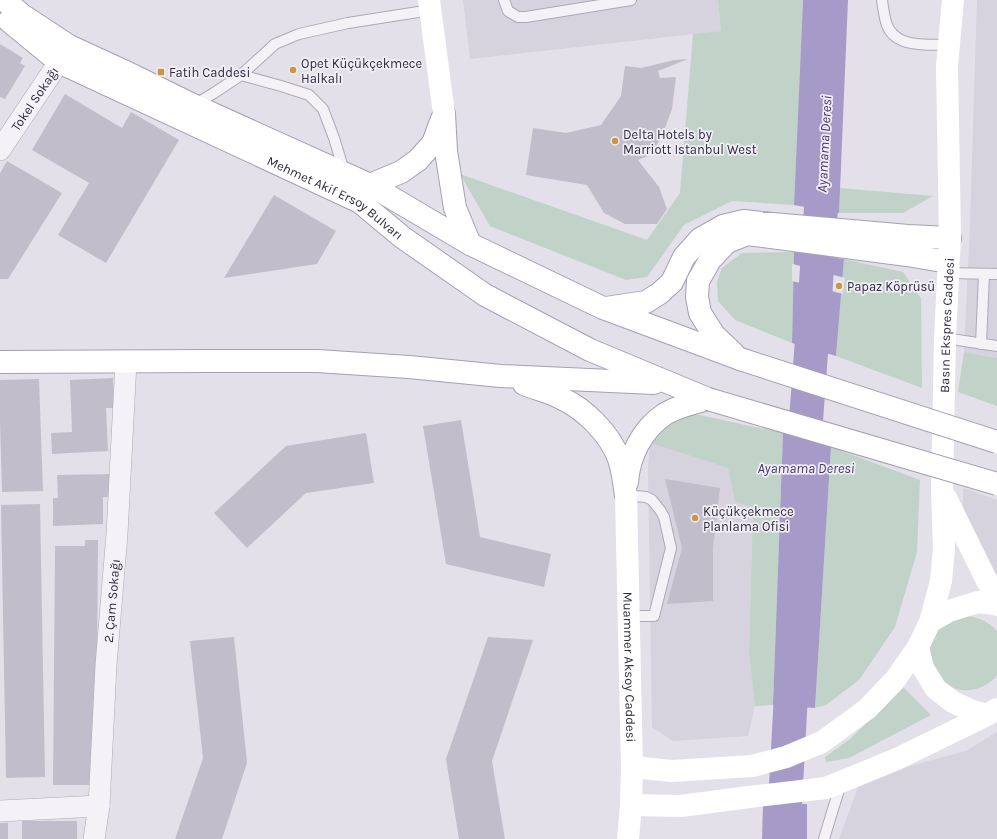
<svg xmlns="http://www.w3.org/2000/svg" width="997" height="839" viewBox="0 0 997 839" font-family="Karla,sans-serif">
<rect width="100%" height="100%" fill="#e3e0e9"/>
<path fill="#d6d2de" d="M463 0H718L721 31 470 59Z
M977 0H997V358L964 352 970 225Z
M650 443 728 468 735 502 753 507 749 653 755 706 748 736 673 741 652 727 648 469Z
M963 488 997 500V578L970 536 963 505Z
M997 732V839H839L861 779 966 751Z"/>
<path fill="#c1d2c9" d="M718 0H803L794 205 732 201 684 225 647 277 626 280 490 226 460 174 647 240 680 193 693 34 721 31Z
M840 188 933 196 903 213H839Z
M794 252 792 343 735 320 718 301 717 282 722 268 742 253Z
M844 259 903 272 921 298 922 388 836 356Z
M964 352 997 358V406L958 392Z
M695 414 783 433 773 705 755 706 749 653 753 507 735 502 728 468 650 443 664 427Z
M831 447 920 480 917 552 895 627 859 680 826 705 815 708Z
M967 616C981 618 987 621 997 631V675C984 693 955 696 940 679 934 673 930 660 930 651 929 642 938 627 946 622 952 619 961 618 967 616Z
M903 687 931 715 849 758 826 762 825 757 850 739Z"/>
<path fill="#a69bc8" d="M803 0H848L839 213 794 205Z
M794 252 844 259 836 356 792 343Z
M783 433 831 447 815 708 773 705Z
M763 803 807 804V839H762Z"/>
<path fill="#e3e0e9" d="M792 263 793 264 845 278 843 294 792 281Z"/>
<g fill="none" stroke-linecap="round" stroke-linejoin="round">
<path stroke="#a69bc8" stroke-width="34" d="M801 487 814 313 824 162
M783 839 793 659"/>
</g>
<path fill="#c2bdcb" d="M0 44 23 58 20 63 25 66 5 99 0 97Z
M688 59 658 71 660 78 676 77 672 109 661 139 648 156 638 160 659 187 667 209 657 224H625L604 213 587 185 526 175 533 128 566 133 601 125 621 96 625 66 641 68 674 60Z
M65 94 122 128 131 112 179 140 106 263 58 235 89 183 32 150Z
M7 161 62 193 8 279H0V173Z
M274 195 336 231 317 264 224 278Z
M113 378 114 408H106L108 451 52 454 51 433 72 432 70 380Z
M39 379 43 491 2 492 0 421V380Z
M461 420 480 537 551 554 544 587 446 564 423 426Z
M366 433 374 483 306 493 247 548 214 513 286 446Z
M112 474 113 497H103V524L53 526V498H58L57 475Z
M665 479 720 488 713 548V601L667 604 682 548Z
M40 504 45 777 6 778 1 505Z
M85 540H98L96 785H53L55 546H85Z
M234 637 247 763 222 839H175L203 758 190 641Z
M488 637 533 640 492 761 505 839H459L446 759Z
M22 821H77V839H22Z
M0 823H8V839H0Z"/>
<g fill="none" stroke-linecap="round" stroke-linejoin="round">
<g stroke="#aea9b6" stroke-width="12">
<path id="service" d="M504 0 508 11 518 17H526L631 0
M882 0C883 7 884 15 886 22 893 49 927 44 949 45
M241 75 281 86 309 95 323 109 334 138 344 171
M194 105 214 93 241 75 275 44 299 34 348 23 431 10
M948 273 997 274
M945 338 997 346
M981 344 984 274
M626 495 646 497 652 500 660 510 664 517 671 548 654 616H629
M824 839 833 809 841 784"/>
</g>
<g stroke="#aea9b6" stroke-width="22">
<g id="minor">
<path id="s1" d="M0 150 69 47"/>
<path d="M0 811 99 806"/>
<path id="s2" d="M94 839 99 806 106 665 117 534 126 362"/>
</g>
</g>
<g stroke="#a69fb4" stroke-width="24">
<g id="primary">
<path d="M4 0 22 15 69 46 130 74 193 105 370 185 470 244 603 308 740 359"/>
<path id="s5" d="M9 21 59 62 360 202 402 237 485 295 590 350 708 399"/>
<path d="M444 114 446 151 455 208 470 244"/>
<path d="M370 185 401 172 418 160 433 143 442 119"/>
<path d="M606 308 646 302 660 293 672 282 684 257 700 239 723 226 744 221 761 223 908 236 950 238"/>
<path d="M734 354 714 335 700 313 697 297 698 281 710 260 727 242 747 234 907 255 948 262"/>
<path d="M0 362 205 361H317L409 367 501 376 654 383"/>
<path d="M524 384C536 389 550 392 561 398 585 409 610 434 619 459 623 471 624 483 626 495"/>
<path d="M627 482C629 456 642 429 665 414 678 406 693 403 708 399"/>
</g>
</g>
<use href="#service" stroke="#f4f2f7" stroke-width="10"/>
<use href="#minor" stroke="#f4f2f7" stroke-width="21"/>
<g stroke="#fff" stroke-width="22">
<path d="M429 0 444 114"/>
<path id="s3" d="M626 495 632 767 631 805 628 839"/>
<path d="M946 498 987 581 997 596"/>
<path d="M930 622 949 611 978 602 995 604 997 605"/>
<path d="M918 647 923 668 936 689 953 702 972 711 987 715"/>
<path id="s4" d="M632 767 672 771 752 766 786 757 822 742 867 709 895 680 918 647 930 622 941 581 944 548 942 490 945 338 950 238 947 66 953 0"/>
<path d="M631 805 681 806 749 797 826 788 897 759 987 715 997 709"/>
</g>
<use href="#primary" stroke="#fff" stroke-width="22"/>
<g stroke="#a69fb4" stroke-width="24" stroke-linecap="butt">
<path id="primary-bridge" d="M740 359 997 442
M708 399 997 484"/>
</g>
<use href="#primary-bridge" stroke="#fff" stroke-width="22"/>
</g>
<g fill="#cc9447" stroke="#f1eff6" stroke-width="1.5">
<circle cx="293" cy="70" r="4"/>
<rect x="157" y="68" width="8" height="8" rx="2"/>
<circle cx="615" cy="141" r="4"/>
<circle cx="839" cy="286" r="4"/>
<circle cx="695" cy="518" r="4"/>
</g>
<g text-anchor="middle" stroke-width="3.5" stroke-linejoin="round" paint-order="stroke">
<g font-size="13" fill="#312940" stroke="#f1eff6" text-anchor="start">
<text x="301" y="68">Opet Küçükçekmece<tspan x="301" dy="15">Halkalı</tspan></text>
<text x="169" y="77">Fatih Caddesi</text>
<text x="623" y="139">Delta Hotels by<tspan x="623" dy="15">Marriott Istanbul West</tspan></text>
<text x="847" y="291">Papaz Köprüsü</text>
<text x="703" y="516">Küçükçekmece<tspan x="703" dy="15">Planlama Ofisi</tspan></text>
</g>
<g font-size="13" fill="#312940" stroke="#f1eff6">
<text dy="5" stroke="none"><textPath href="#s1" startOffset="62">Tokel Sokağı</textPath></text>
<text dy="5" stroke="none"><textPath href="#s5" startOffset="373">Mehmet Akif Ersoy Bulvarı</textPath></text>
<text dy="5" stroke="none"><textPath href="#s4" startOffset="657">Basın Ekspres Caddesi</textPath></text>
<text dy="5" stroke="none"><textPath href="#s2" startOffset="239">2. Çam Sokağı</textPath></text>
<text dy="5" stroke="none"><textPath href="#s3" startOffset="172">Muammer Aksoy Caddesi</textPath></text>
</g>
<g font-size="14" font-style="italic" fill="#463473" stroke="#f1eff6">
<text transform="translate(824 144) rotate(-87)" y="5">Ayamama Deresi</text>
<text x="806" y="473">Ayamama Deresi</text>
</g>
</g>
</svg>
